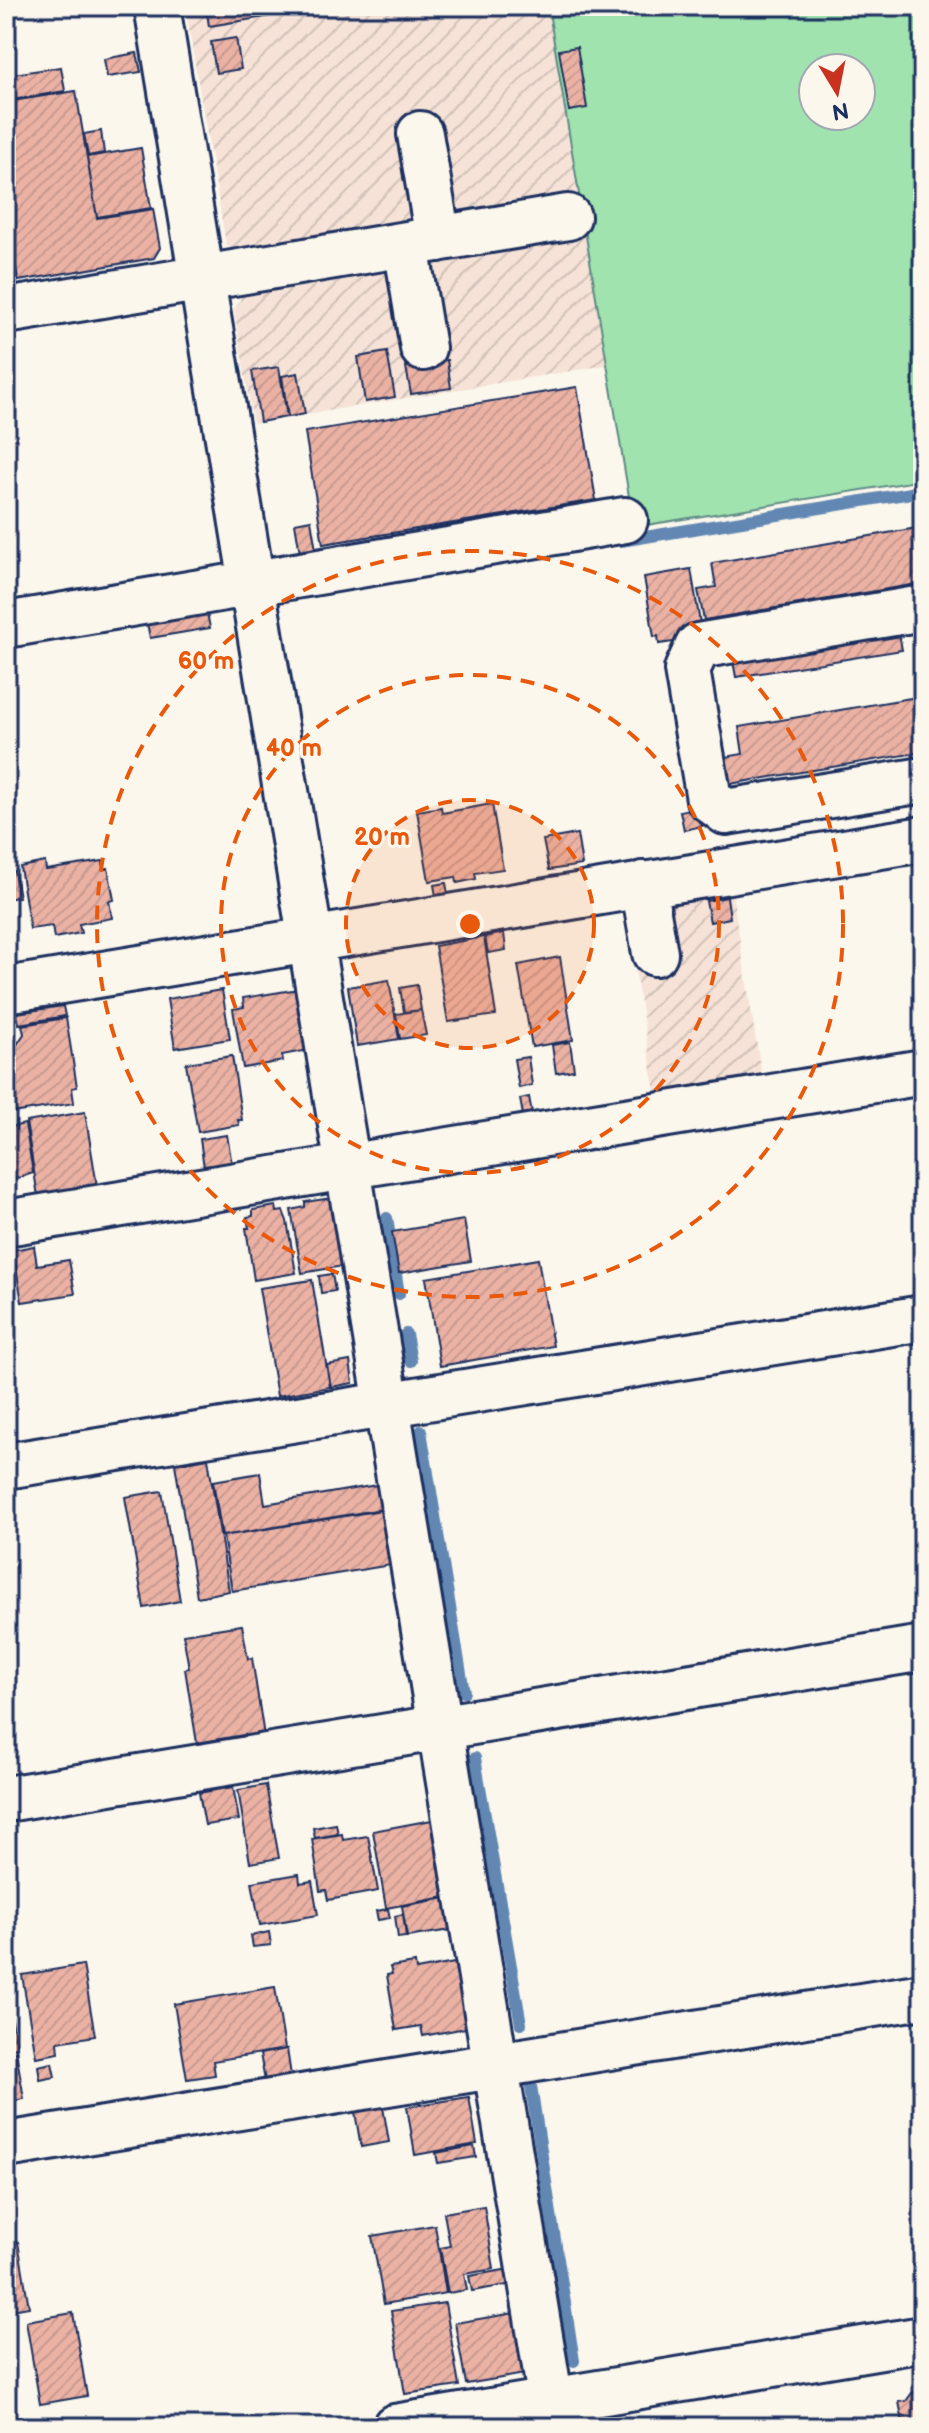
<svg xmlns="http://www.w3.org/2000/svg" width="929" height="2433" viewBox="0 0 929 2433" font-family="'Balsamiq Sans',sans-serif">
<defs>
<pattern id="industrial-furrows" width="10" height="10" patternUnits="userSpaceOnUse" patternTransform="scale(2)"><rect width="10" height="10" fill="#f6e2d6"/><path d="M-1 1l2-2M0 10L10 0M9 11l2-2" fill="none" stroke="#d2c2ba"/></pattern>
<pattern id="building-hatch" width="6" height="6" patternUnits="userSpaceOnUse" patternTransform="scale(2)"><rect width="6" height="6" fill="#ebb2a4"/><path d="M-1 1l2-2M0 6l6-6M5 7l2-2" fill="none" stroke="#c99990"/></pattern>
</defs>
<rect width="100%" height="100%" fill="#fbf7ec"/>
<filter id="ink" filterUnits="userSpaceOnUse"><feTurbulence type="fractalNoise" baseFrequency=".0125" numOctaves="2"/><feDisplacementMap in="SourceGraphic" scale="16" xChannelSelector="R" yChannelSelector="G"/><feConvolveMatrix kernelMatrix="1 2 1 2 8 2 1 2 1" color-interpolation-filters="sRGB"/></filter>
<g filter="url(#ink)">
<path fill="url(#industrial-furrows)" d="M185 6H548L580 198 239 254 226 244Z
M585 229 607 365 253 423 234 310 249 284Z
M732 893 762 1077 656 1095 625 911Z"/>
<path fill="#a0e3ae" stroke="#5e8986" stroke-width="2" fill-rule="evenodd" d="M548 6H923V480L634 527ZM813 68H861V116H813Z"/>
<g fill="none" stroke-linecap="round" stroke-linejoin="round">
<path stroke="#6287b3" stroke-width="12" d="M621 541 923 491
M387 1218 399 1294
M406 1334 411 1361
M421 1431 464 1692
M475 1758 521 2024
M531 2086 574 2361
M584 2422 585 2427"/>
</g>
<path fill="url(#building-hatch)" stroke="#1b2f5e" stroke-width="2" d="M206 6H319L320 8 209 26Z
M236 38 241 69 216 73 211 42Z
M577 47 587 108 569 111 559 50Z
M137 53 141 72 107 77 104 59Z
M61 67 65 91 6 101V75Z
M76 91 97 218 153 209 160 248 154 258 18 281 6 206V102Z
M101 131 104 153 88 156 84 134Z
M141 148 151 208 97 217 87 157Z
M387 352 395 397 365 402 358 357Z
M447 360 451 388 411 394 406 367Z
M279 367 287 417 260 422 252 371Z
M298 373 305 414 288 417 282 376Z
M577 387 596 500 323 544 305 432Z
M311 520 316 550 300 553 295 523Z
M923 527V583L704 620 698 590 716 587 712 563Z
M691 569 701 629 678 633 680 641 659 644 658 636 654 637 644 577Z
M207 613 210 628 150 638 147 623Z
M898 628 902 650 736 677 732 656Z
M923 696V752L729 784 725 757 743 754 739 727Z
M492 804 503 869 475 873 476 879 457 883 456 877 429 881 417 811 441 807 442 813Z
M699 807 702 826 684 830 680 811Z
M577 834 582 865 549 870 543 840Z
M103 861 104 869 108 868 114 900 109 901 112 918 79 924 81 933 54 938 52 926 30 929 20 867 45 862 46 870Z
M14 871 19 897 6 899V873Z
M446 883 448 894 436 896 434 885Z
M727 897 730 918 710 922 706 901Z
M504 933 506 950 488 953 485 937Z
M484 937 496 1015 448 1022 435 946Z
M560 957 573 1040 532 1047 518 965Z
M389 980 399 1039 357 1046 348 987Z
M417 985 421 1010 404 1012 400 988Z
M299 989 309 1050 282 1055 283 1061 243 1068 233 1009 244 1007 243 998Z
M222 990 230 1039 175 1048 167 999Z
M63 1006 65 1016 19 1024 17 1013Z
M421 1010 426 1035 400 1039 396 1014Z
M66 1018 77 1087 72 1088 74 1103 6 1114V1052H12L24 1034 22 1025Z
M570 1042 574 1070 556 1073 552 1045Z
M232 1056 242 1120H238L239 1125 198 1132 186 1063Z
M528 1057 532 1085 519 1088 514 1059Z
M529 1097 532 1113 523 1115 520 1099Z
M85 1112 97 1186 38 1196 26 1122Z
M25 1124 33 1173 12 1180 15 1196 6 1198V1128Z
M227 1135 233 1170 205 1175 200 1139Z
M332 1198 343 1266 302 1273 291 1210 305 1207V1202Z
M276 1206 277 1212 283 1211 287 1221 296 1273 254 1280 246 1228H249L247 1217 253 1216V1210Z
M464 1220 471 1261 399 1273 392 1232Z
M34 1246 37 1265 69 1260 75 1294 22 1302 13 1250Z
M538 1259 553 1346 440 1366 426 1278Z
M332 1274 335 1291 321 1293 319 1276Z
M312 1280 330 1387 277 1396 259 1288Z
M350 1361 353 1383 331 1387 327 1365Z
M208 1458 229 1591 197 1597 175 1464Z
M260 1473 265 1504 377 1485 382 1509 222 1536 213 1481Z
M162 1491 180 1601 144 1608 125 1497Z
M382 1510 391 1565 232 1591 223 1536Z
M242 1625 248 1659 252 1658 264 1736 245 1740 244 1735 197 1743 185 1669 189 1668 183 1634Z
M266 1785 279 1858 250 1863 238 1790Z
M233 1787 239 1820 205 1825 199 1793Z
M432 1820 445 1897 386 1908 373 1831Z
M336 1824 338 1834 315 1838 313 1828Z
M342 1834 343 1840 368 1836 378 1891 328 1900 326 1890 320 1891 312 1839Z
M299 1874 300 1883 312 1881 318 1915 260 1925 252 1882Z
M452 1897 457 1929 407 1937 402 1906Z
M388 1909 390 1918 378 1920 376 1911Z
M403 1914 406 1937 398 1938 395 1916Z
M269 1932 271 1945 253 1947 251 1936Z
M460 1962 471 2027 423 2036 421 2026 396 2030 387 1975 392 1974 390 1967 415 1963 416 1970Z
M83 1965 95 2036 58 2042 59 2053 36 2057 22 1975Z
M275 1987 285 2049 213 2061 215 2075 187 2079 174 2004Z
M6 1988 17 2047 6 2049Z
M287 2049 291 2076 265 2081 260 2054Z
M16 2051 24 2099 6 2102V2052Z
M52 2063 55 2077 40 2080 38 2066Z
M469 2097 477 2144 415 2155 407 2107Z
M383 2107 389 2142 361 2147 355 2112Z
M474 2146 476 2157 438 2163 436 2153Z
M6 2175 11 2203 6 2204Z
M484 2206 494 2269 464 2274 467 2290 448 2293 440 2248 450 2246 444 2213Z
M435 2225 446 2293 384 2304 372 2236Z
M18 2242 29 2307 6 2311V2244Z
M510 2269 513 2284 472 2291 469 2276Z
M445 2303 459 2386 405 2394 391 2311Z
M73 2313 87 2396 40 2404 26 2321Z
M515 2313 525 2374 466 2384 455 2323Z
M921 2389H923V2427H904L899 2402 906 2401 912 2393Z"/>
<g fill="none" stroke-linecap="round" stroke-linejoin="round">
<g stroke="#1b2f5e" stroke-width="50">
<path id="minor" d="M157 6 555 2427
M420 134 438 239
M406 245 423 348
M6 311 568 217
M923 608 698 646 687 670 709 799 726 812 923 780
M6 625 625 520
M643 884 655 953
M6 990 923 839
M6 1223 923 1072
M6 1466 923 1318
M6 1799 923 1648
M6 2145 923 1996
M395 2427 923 2339"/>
</g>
<use href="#minor" stroke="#fbf7ec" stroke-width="44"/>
</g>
</g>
<circle cx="470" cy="924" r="124" fill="#e8590c" fill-opacity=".12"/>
<g fill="none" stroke="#e8590c" stroke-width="4" stroke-dasharray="14 10">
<circle cx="470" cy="924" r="124"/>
<circle cx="470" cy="924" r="249"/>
<circle cx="470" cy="924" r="373"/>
</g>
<circle cx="470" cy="924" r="12" fill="#e8590c" stroke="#fbf7ec" stroke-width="4"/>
<g font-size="24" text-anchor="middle" font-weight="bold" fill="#e8590c" stroke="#fbf7ec" stroke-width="6" stroke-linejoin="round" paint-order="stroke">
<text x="206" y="669">60 m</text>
<text x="294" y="756">40 m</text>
<text x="382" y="845">20 m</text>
</g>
<rect width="929" height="2433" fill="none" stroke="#fbf7ec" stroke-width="32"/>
<rect x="16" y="16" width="897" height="2401" fill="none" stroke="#1b2f5e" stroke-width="3" filter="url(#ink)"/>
<g transform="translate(837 92) rotate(170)"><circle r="38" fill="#fbf7ec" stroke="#a1a7b3" stroke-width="2"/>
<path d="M0-6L14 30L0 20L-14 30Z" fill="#c8321e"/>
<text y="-12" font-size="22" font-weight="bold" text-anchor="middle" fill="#1b2f5e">N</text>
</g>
</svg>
